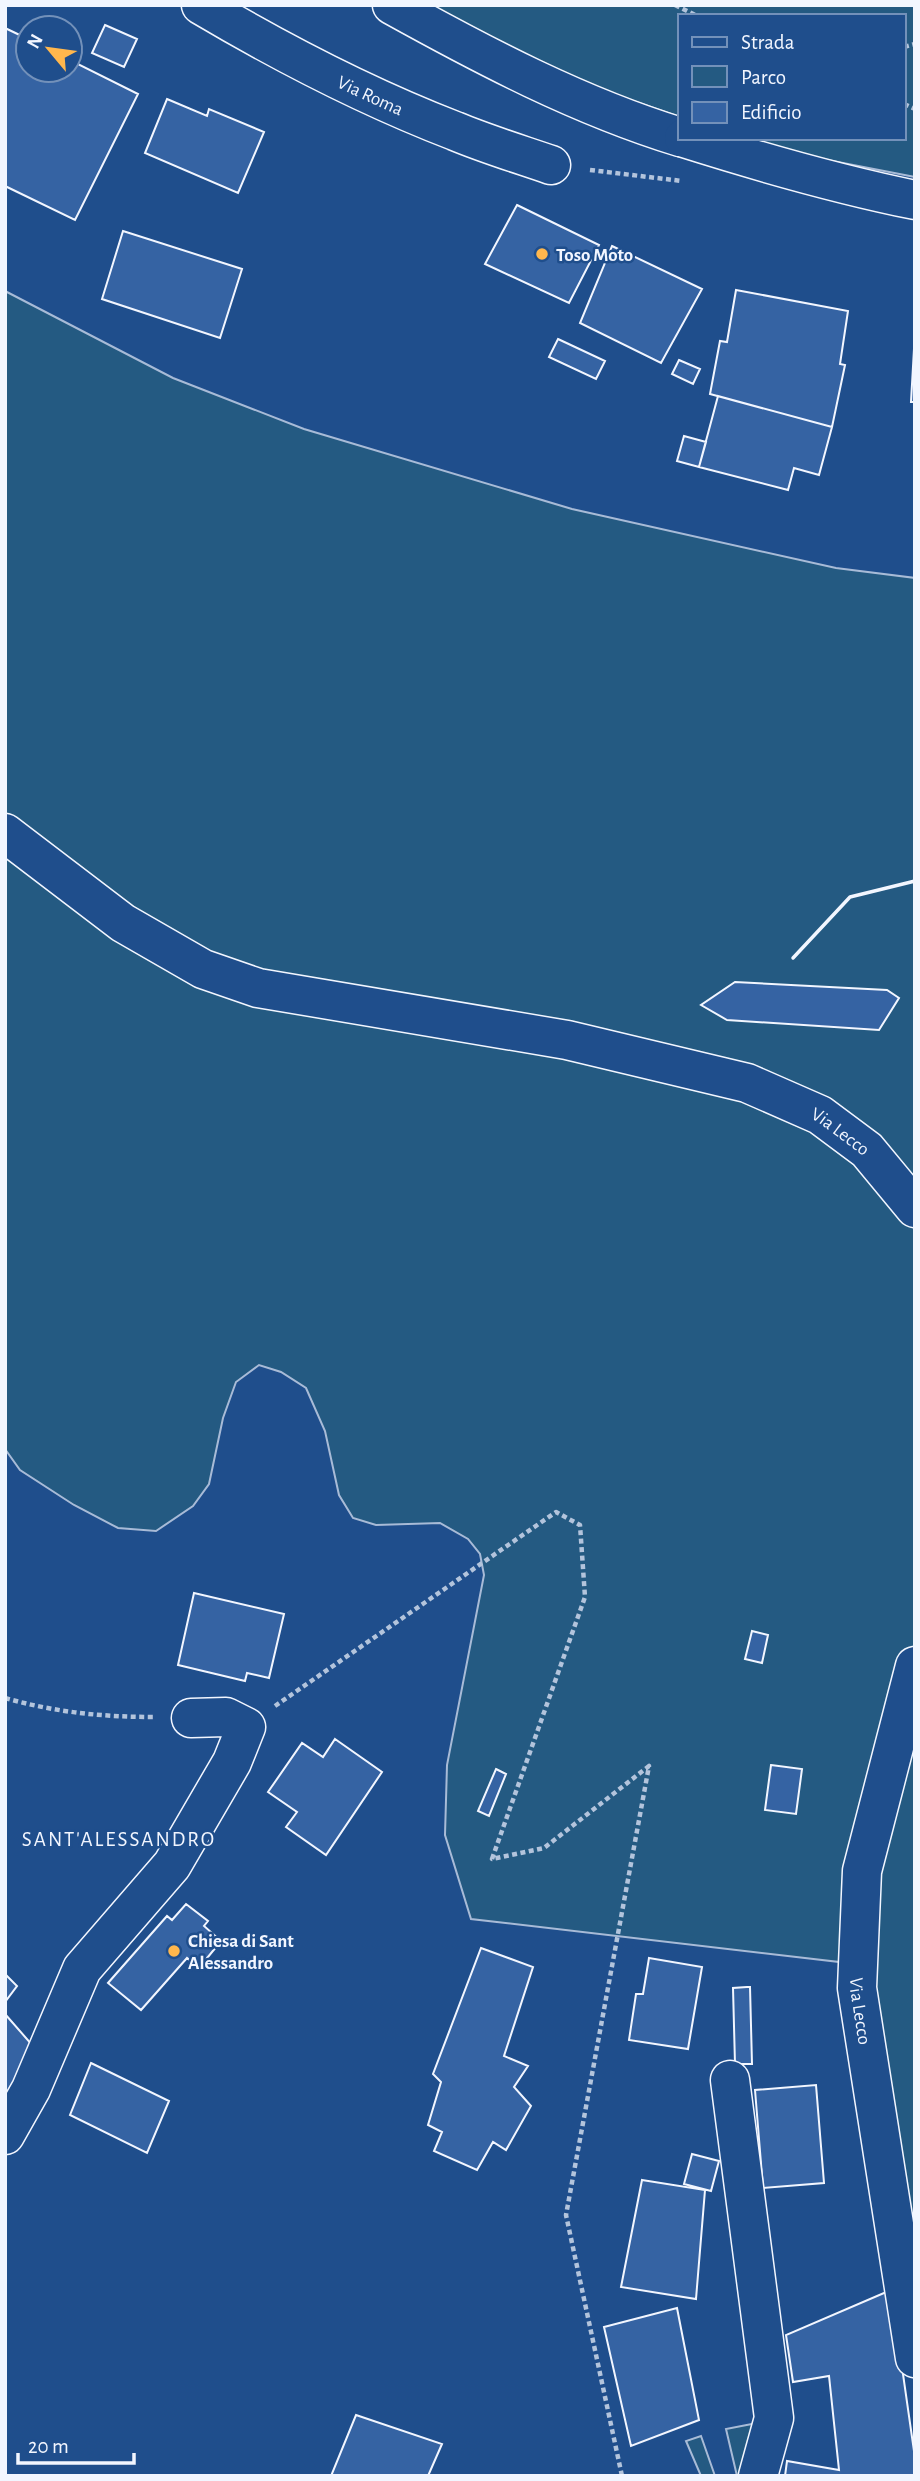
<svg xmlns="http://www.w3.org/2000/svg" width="920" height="2481" viewBox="0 0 920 2481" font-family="'Alegreya Sans',sans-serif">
<rect width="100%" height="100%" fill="#1f4e8c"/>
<path fill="#245a82" stroke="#a8bbd7" stroke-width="2" d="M392 5H915V177L776 150 742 138H904V16H680V117L470 45Z
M5 291 173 378 304 429 572 509 836 568 915 578V2339L856 1964 471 1919 445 1835 447 1765 484 1575 480 1554 468 1539 440 1523 376 1525 353 1518 339 1495 325 1431 306 1388 281 1372 259 1365 236 1382 223 1418 209 1484 193 1506 156 1531 118 1528 74 1505 20 1470 5 1449Z
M757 2423 753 2476H737L726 2429Z
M701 2436 715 2476H701L686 2441Z"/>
<path fill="#3563a3" stroke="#f2f6ff" stroke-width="2" d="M105 25 137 39 124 67 92 53Z
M5 28 28 39V70H70V60L138 94 75 220 5 186Z
M167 99 207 116 209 109 264 132 238 193 145 153Z
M517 205 599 245 569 303 485 264Z
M123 231 242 269 220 338 102 299Z
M612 246 702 289 661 363 580 323Z
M736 290 848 311 840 364 845 365 832 427 710 394 720 341 727 342Z
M915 331V402H911Z
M558 339 605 361 596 379 549 357Z
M679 360 700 369 693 384 672 374Z
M718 396 832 427 819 475 794 468 788 490 699 467Z
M684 436 706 442 699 467 677 461Z
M735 982 887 990 899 998 879 1030 727 1020 701 1005Z
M194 1593 284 1614 269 1678 247 1673 245 1681 178 1665Z
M752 1631 768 1635 762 1663 745 1659Z
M335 1739 382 1772 326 1855 286 1827 297 1812 268 1792 302 1743 323 1757Z
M771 1765 802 1769 796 1814 765 1810Z
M496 1769 506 1774 489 1816 478 1811Z
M186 1904 208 1921 204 1926 221 1941 199 1968 187 1958 141 2010 108 1983 167 1916 172 1920Z
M481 1948 533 1967 504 2056 528 2066 514 2087 531 2106 506 2150 493 2142 477 2170 434 2151 442 2132 428 2125 441 2082 433 2074Z
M649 1958 702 1967 688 2049 629 2040 636 1994H643Z
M5 1974 17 1986 5 2002Z
M747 1987H750L752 2064H735L733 1988Z
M5 2014 40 2054 7 2093 5 2090Z
M91 2063 169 2101 147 2153 70 2115Z
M816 2085 824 2183 763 2188 755 2090Z
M692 2154 719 2161 711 2191 684 2184Z
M642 2180 705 2190 696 2299 621 2287Z
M891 2290 915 2458V2476H785L787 2461 839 2470 829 2376 793 2382 786 2335Z
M677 2308 699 2420 631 2446 604 2327Z
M356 2415 442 2444 428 2476H331Z"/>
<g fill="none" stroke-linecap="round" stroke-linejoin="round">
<g stroke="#f2f6ff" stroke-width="41">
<g id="minor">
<path id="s1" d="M201 5C282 53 367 97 455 131 486 144 519 154 551 165"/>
<path d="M730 2080 774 2418 758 2476"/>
<path d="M5 2135 31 2089 82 1969 172 1865 232 1762 246 1727 226 1717 191 1718"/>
</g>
</g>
<g stroke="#f2f6ff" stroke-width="41">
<g id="major">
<path d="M392 5C484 56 579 106 680 137"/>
<path d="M684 138C760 162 836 184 915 200"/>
<path id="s2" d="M5 833 123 923 203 969 258 988 567 1040 747 1083 820 1115 867 1150 915 1208"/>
<path id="s3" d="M915 1666 862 1871 857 1988 915 2358"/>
</g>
</g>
<path stroke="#b3c4dc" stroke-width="4.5" stroke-dasharray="5 3.5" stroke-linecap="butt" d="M675 5 697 16
M904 47 915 44
M904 104 915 109
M590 170 682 181
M5 1698C54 1712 102 1717 153 1717
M275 1706 556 1512 580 1525 585 1597 492 1859 544 1848 649 1766 566 2215 622 2476"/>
<use href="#minor" stroke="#1f4e8c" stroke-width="38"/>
<use href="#major" stroke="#1f4e8c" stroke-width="38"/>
<path stroke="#f2f6ff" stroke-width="3.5" d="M793 958 850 897 915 881"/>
</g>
<g fill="#ffb74d" stroke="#1f4e8c" stroke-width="2.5">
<circle cx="542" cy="254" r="7"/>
<circle cx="174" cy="1951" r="7"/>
</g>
<g text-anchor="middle" stroke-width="5" stroke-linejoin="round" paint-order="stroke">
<g font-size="19" fill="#f2f6ff" stroke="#1f4e8c">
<text dy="7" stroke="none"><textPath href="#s1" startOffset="192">Via Roma</textPath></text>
<text dy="7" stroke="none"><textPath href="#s2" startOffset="903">Via Lecco</textPath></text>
<text dy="7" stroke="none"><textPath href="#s3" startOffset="352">Via Lecco</textPath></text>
</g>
<g font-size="19" font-weight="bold" fill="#f2f6ff" stroke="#1f4e8c" text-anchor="start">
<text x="556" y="261">Toso Moto</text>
<text x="188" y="1947">Chiesa di Sant<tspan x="188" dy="22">Alessandro</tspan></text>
</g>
<g font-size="21" letter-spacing="2" fill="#f2f6ff" stroke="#1f4e8c">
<text x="119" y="1846">SANT'ALESSANDRO</text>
</g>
</g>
<rect width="920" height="2481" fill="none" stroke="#f2f6ff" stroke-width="14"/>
<rect x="678" y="14" width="228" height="126" fill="#1f4e8c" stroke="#7391ba" stroke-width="2"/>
<rect x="692" y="37" width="35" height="10" fill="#1f4e8c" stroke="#7391ba" stroke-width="2"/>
<text x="741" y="49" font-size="21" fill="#f2f6ff">Strada</text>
<rect x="692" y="66" width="35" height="21" fill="#245a82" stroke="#7391ba" stroke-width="2"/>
<text x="741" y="84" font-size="21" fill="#f2f6ff">Parco</text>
<rect x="692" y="102" width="35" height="21" fill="#3563a3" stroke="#7391ba" stroke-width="2"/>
<text x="741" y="119" font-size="21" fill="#f2f6ff">Edificio</text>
<g transform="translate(49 49) rotate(299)"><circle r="33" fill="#1f4e8c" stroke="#7391ba" stroke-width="2"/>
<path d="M0-5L12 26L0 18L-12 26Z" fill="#ffb74d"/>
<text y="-10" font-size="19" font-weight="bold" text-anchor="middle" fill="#f2f6ff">N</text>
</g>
<path d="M18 2453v10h116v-10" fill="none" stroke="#f2f6ff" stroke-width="3.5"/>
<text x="28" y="2453" font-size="21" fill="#f2f6ff" stroke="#1f4e8c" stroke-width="5" paint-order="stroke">20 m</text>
</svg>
